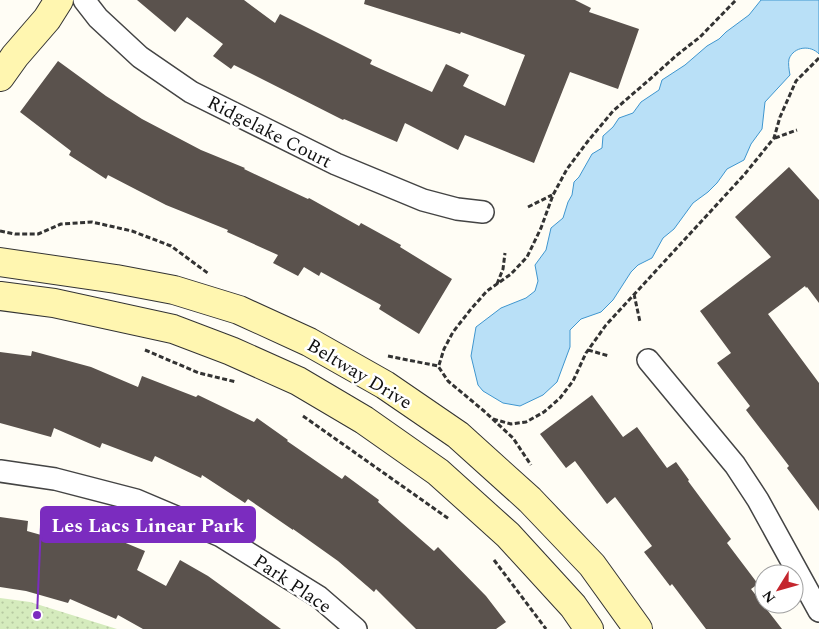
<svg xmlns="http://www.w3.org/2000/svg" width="819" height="629" viewBox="0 0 819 629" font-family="Spectral,serif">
<defs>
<pattern id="park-dots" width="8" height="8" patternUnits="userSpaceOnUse" patternTransform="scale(1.25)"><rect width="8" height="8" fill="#d5ebbd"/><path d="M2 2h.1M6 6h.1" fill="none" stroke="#b6c8a1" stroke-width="1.8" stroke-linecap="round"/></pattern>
</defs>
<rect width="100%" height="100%" fill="#fffdf5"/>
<path fill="url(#park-dots)" d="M0 598 30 602 117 629H0Z"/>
<path fill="#b9e0f7" stroke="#3f96cf" d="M761 0H819V54C811 45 794 46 789 59 788 63 789 70 790 75L765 102 762 129 751 144 744 160 727 169 717 183 708 192 693 203 674 229 663 238 652 258 638 265 631 272 613 300 601 312 581 319 570 330V347L557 382 543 395 520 406 503 403 483 391 478 385 471 356 476 327 501 308 526 298 535 291 538 281 535 265 546 250 551 228 563 218 568 202 572 195 574 182 579 177 592 154 602 148 603 136 613 127 619 118 633 113 641 102 659 90 662 80 685 65 707 46 719 39 726 32 749 15Z"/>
<path fill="#5a524d" d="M137 0H244L275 23 280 14 372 60 370 64 432 92 446 64 469 75 463 86 505 106 525 55 461 32 460 34 364 4 365 0H575L591 8 589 12 639 29 618 89 570 72 534 163 465 135 458 150 405 123 397 142 344 119 343 120 234 65 231 69 213 56 223 44 187 17 175 32Z
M58 61 106 96 142 119 201 150 245 168 244 169 308 199 309 198 359 226 361 223 401 245 400 247 452 279 419 334 379 309 381 305 321 272 319 276 304 267 298 276 273 263 278 255 227 232 228 230 166 205 108 175 106 179 69 155 71 151 20 112Z
M789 167 819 200V303L807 287 806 288 805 286 768 314 819 383V511L787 468 789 466 746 410 750 406 717 363 731 353 700 311 771 257 735 217Z
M32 351 91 367 138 387 142 376 196 397 198 395 254 422 257 418 288 440 287 441 342 479 345 475 379 500 378 502 434 551 438 547 486 596 506 622 496 629H416L376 589 374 592 338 561 293 529V530L248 499 245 503 202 475 201 478 155 456 152 462 102 443 100 448 54 428 51 437 0 423V352L31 356Z
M592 395 623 437 637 427 667 468 676 462 689 480 688 481 731 539 727 543 758 584 751 589 782 629H706L672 584 670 586 644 552 652 546 615 497 607 504 575 461 566 468 540 434Z
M0 517 28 521 27 531 66 542 70 532 101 541 104 534 145 551 137 570 166 586 180 560 208 576 281 629H143L118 615 116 619 70 599 68 603 26 591 0 587Z"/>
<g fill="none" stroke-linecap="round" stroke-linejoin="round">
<g stroke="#444" stroke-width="24">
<path id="street" d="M84 0 98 18 140 57 191 92 336 164 423 200 457 209 483 212
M648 360 735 465 758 500 819 611
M0 471 55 479 136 500 221 536 319 597 356 629"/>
</g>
<g stroke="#333" stroke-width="30">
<path id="secondary" d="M0 77 15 56 47 19 59 0
M0 262 116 279 174 290 239 310 309 342 385 385 458 435 530 500 592 565 638 629
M0 296 54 303 173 329 231 351 298 381 364 420 438 472 508 535 573 606 589 629"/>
</g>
<path stroke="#333" stroke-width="3" stroke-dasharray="5 2.5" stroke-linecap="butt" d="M775 138 797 130
M528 207 552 195
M0 231 15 234H38L61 224 92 222 132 231 171 246 209 274
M497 284 503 269 505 253
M634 294 640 322
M145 350 199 373 236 382
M588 350 609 356
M388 356 438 366 448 381 484 411 513 438 531 465
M439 365 444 349 453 332 471 309 487 291 511 274 527 257 541 228 553 195 567 169 588 141 613 111 649 80 677 55 700 37 736 0
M303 416 449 519
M493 419 511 424 526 422 544 412 560 398 573 381 586 353 606 325 744 175 774 138 780 117 796 81 819 58
M494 560 546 629"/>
<use href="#street" stroke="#fff" stroke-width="21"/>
<use href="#secondary" stroke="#fff6b0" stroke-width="28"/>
</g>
<g text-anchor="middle" stroke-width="5" stroke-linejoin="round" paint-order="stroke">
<g font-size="19" fill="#111" stroke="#fff">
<text transform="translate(270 131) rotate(27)" y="7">Ridgelake Court</text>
<text transform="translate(360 373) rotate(31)" y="7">Beltway Drive</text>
<text transform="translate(293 583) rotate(34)" y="7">Park Place</text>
</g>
</g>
<path fill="none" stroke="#7b2cbf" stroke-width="2" d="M37 615L41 525"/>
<circle fill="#7b2cbf" stroke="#fff" stroke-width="2" cx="37" cy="615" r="5"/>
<rect fill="#7b2cbf" stroke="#7b2cbf" stroke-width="2" x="41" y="507" width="214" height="35" rx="5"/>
<g font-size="20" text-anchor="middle" font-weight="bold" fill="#fff">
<text x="148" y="532">Les Lacs Linear Park</text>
</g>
<g transform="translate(779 589) rotate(233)"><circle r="24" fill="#ffffff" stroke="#a0a0a0"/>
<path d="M0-4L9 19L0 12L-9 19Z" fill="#c4262e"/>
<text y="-8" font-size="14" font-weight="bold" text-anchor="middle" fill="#111111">N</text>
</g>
</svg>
